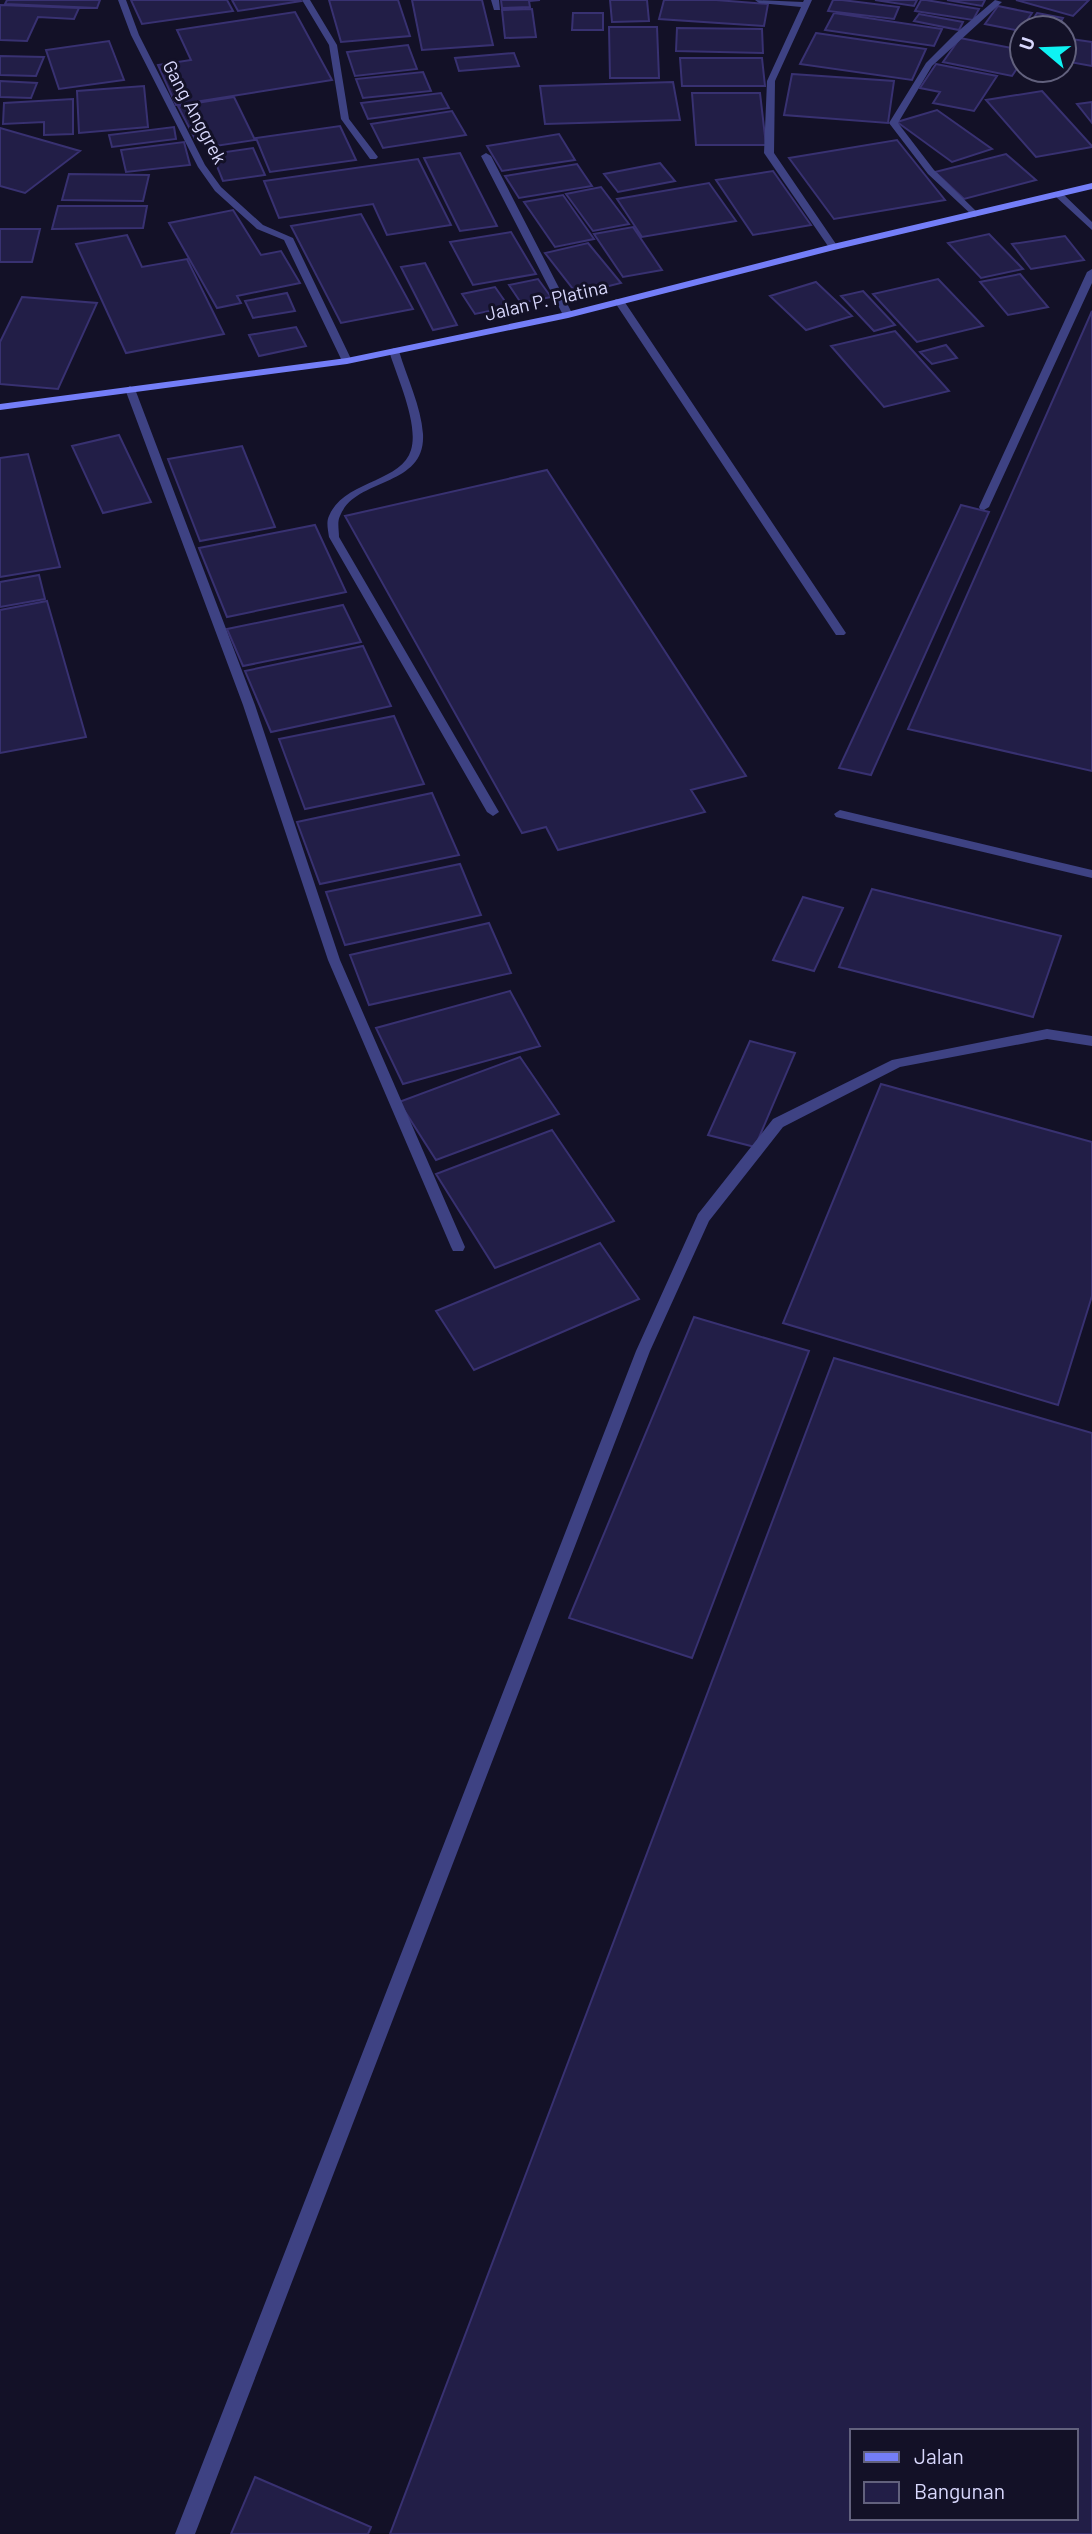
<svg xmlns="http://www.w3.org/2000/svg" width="1092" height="2534" viewBox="0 0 1092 2534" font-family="Barlow,sans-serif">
<rect width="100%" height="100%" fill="#131127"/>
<path fill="#221e47" stroke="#383171" stroke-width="2" fill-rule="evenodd" d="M7 0H100L97 8 5 4Z
M131 0H227L233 11 142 24Z
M232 0H300L301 1 238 11Z
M329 0H398L410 36 341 42Z
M412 0H482L493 45 422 50Z
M501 0H540L529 1 530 7 502 8Z
M610 0H647L649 21 612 22Z
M664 0H716L768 4 764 26 659 19Z
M833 0H842L899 7 894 19 828 11Z
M875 0H917L914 6Z
M921 0H926L979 9 973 20 915 11Z
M947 0H985L982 6Z
M1016 0H1089L1073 16Z
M0 5 79 8 74 19 38 17 27 41 0 40Z
M998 6 1032 13 1020 31 985 24Z
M532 9 536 37 505 38 502 10Z
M295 12 332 80 176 105 158 65 191 60 177 30Z
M573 13H603V30H572Z
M834 13 942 29 934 46 825 30Z
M1037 13 1063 18 1057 28H1027Z
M919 14 963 22 959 30 914 21Z
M609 27H657L659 78H610Z
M677 28 762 29 763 53 676 51Z
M816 33 926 49 912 80 800 64Z
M960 38 1022 50V61L1012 76 943 62Z
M1071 39 1092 42V66L1064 61V52Z
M109 41 124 80 59 89 46 50Z
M408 45 417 69 355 76 347 52Z
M514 53 519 66 459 71 455 58Z
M0 56 44 57 36 76 0 75Z
M680 58H762L765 86H682Z
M936 64 997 76 974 111 933 103 940 92 920 88Z
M423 72 431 91 363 98 356 79Z
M792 74 894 81 888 123 784 115Z
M0 81 37 83 31 98 0 97Z
M673 82 680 120 545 124 540 86Z
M144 86 148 127 79 133 77 91Z
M1042 91 1092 146V147L1036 157 986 100Z
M441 93 449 108 368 119 361 103Z
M692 93H760L766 145H696Z
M234 97 255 140 209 147 205 138 195 139 178 106Z
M73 99V134L44 135V122L3 124 4 103Z
M1092 102V123L1077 104Z
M937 110 992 149 952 162 897 122Z
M452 111 466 135 383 148 371 124Z
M340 126 356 160 270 172 256 138Z
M174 127 176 139 112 147 109 135Z
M0 128 80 151 25 193 0 186Z
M559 134 575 160 502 171 487 146Z
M897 140 945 200 834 219 789 158Z
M184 142 190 165 126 172 121 150Z
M253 148 265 175 223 181 212 154Z
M460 153 497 226 460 231 424 158Z
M1006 154 1036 180 964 199 935 172Z
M418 159 451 225 387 235 373 204 279 218 264 181Z
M660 163 675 181 618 192 604 174Z
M577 164 592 186 519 198 505 176Z
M773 171 811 225 753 235 716 180Z
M69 174 149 175 143 201 62 200Z
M709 183 736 221 642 237 617 199Z
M601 187 629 224 593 231 566 194Z
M563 195 594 239 555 247 524 202Z
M58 206H147L143 228 52 229Z
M233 210 261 255 281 251 300 283 237 296 241 303 217 308 169 223Z
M361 214 413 309 341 323 291 226Z
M633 227 662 270 623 277 594 234Z
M0 229H40L32 262H0Z
M511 232 536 274 473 285 450 242Z
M989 234 1023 269 981 278 948 243Z
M127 235 142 267 187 259 224 334 126 353 76 244Z
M1065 236 1084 260 1031 269 1012 244Z
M588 243 621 283 577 294 545 253Z
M425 263 457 325 433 330 401 267Z
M1020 274 1048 307 1008 315 980 282Z
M538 279 551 297 521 303 509 285Z
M938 279 983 326 917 342 873 294Z
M816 282 852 316 806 330 770 296Z
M495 287 509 307 475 314 462 294Z
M863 291 895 325 874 331 841 296Z
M287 293 295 311 253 318 245 301Z
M22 297 97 303 58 389 0 384V342Z
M1092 311V771L908 729Z
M296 327 306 346 259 356 249 335Z
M895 331 949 391 884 407 831 346Z
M946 345 957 358 932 364 920 352Z
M119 435 151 502 103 513 72 446Z
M242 446 275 527 200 541 168 459Z
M28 454 60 567 0 577V458Z
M547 470 746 776 691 790 705 812 558 850 546 827 522 833 345 516Z
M961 505 989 512 871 775 839 768Z
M315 525 346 592 227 617 199 548Z
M39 575 45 599 0 607V582Z
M47 601 86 737 0 753V610Z
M343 605 361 642 243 666 227 629Z
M363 646 391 706 271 732 245 671Z
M394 716 424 784 305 809 279 739Z
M432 793 459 855 320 884 297 822Z
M460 864 481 915 345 945 326 892Z
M872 889 1061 936 1033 1017 839 967Z
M803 897 843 908 814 971 773 960Z
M489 923 511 973 369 1005 350 955Z
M510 991 540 1046 403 1084 376 1028Z
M750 1041 795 1053 755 1147 708 1135Z
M520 1057 559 1114 436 1160 399 1102Z
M881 1084 1092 1142V1296L1058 1405 783 1323Z
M552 1130 614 1221 495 1268 436 1174Z
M600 1243 639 1299 474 1370 436 1311Z
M694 1317 809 1351 692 1658 569 1618Z
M834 1358 1092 1433V2534H390ZM852 2431H1076V2518H852Z
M255 2477 371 2527 368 2534H231Z"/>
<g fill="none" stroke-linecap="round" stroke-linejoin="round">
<path fill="#3e4283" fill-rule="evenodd" d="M1055 192H1061L1092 222V230L1055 196Z
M1092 269V283L989 507 984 510 980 509 979 507 1087 272Z
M616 299 624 301 846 633 844 635H836L614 301Z
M394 348 399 351C407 378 421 406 423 434 426 488 355 477 340 516 337 522 339 530 339 537L499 812 493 816 487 812 329 537C328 530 326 522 329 516 343 481 402 482 411 450 419 424 397 377 389 351Z
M840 810 1092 870V878L836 817 834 814Z
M1047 1029 1092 1036V1046L1047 1039 900 1067 783 1127 709 1221 650 1351 195 2534H175L636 1351 698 1214 773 1119 892 1060Z"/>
<path fill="#3e4283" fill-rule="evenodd" d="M118 0H126L139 35 205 165 221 187 263 225 293 238 352 361 351 363 342 361 284 240 257 229 215 191 198 167 131 35Z
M302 0H310L337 45 349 119 378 157 376 159H370L341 119 329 45Z
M491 0H499L500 10H494Z
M755 0 803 2 804 0H812L775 81 774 153 838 247 836 249H830L764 153 767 81 801 7 759 3Z
M995 0 1002 2 932 66 898 123 934 170 977 212V216L974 217 928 174 889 123 926 63 956 33Z
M486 153 491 156 573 315 571 317 563 315 481 156Z
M130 386 135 389 255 705 340 960 465 1247 463 1251H453L451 1247 328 960 243 705 125 389Z"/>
<path fill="#747ef8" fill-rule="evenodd" d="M1092 183V189L834 250 568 318 347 364 0 410V404L347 358 567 312 833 244Z"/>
</g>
<g text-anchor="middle" stroke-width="6" stroke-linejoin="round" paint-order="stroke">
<g font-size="19" fill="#d9d8fd" stroke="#131127">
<text transform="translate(195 112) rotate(62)" y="7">Gang Anggrek</text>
<text transform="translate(546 300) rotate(-13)" y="7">Jalan P. Platina</text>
</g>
</g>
<rect x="850" y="2429" width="228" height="91" fill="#131127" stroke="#62617d" stroke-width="2"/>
<rect x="864" y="2452" width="35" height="10" fill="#747ef8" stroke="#62617d" stroke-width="2"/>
<text x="914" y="2464" font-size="21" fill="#d9d8fd">Jalan</text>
<rect x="864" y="2482" width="35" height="21" fill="#221e47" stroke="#62617d" stroke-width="2"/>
<text x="914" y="2499" font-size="21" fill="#d9d8fd">Bangunan</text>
<g transform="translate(1043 49) rotate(289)"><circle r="33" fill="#131127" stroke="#62617d" stroke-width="2"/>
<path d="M0-5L12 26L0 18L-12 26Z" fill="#0ef2f3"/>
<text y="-10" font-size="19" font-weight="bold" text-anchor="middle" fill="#d9d8fd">U</text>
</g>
</svg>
